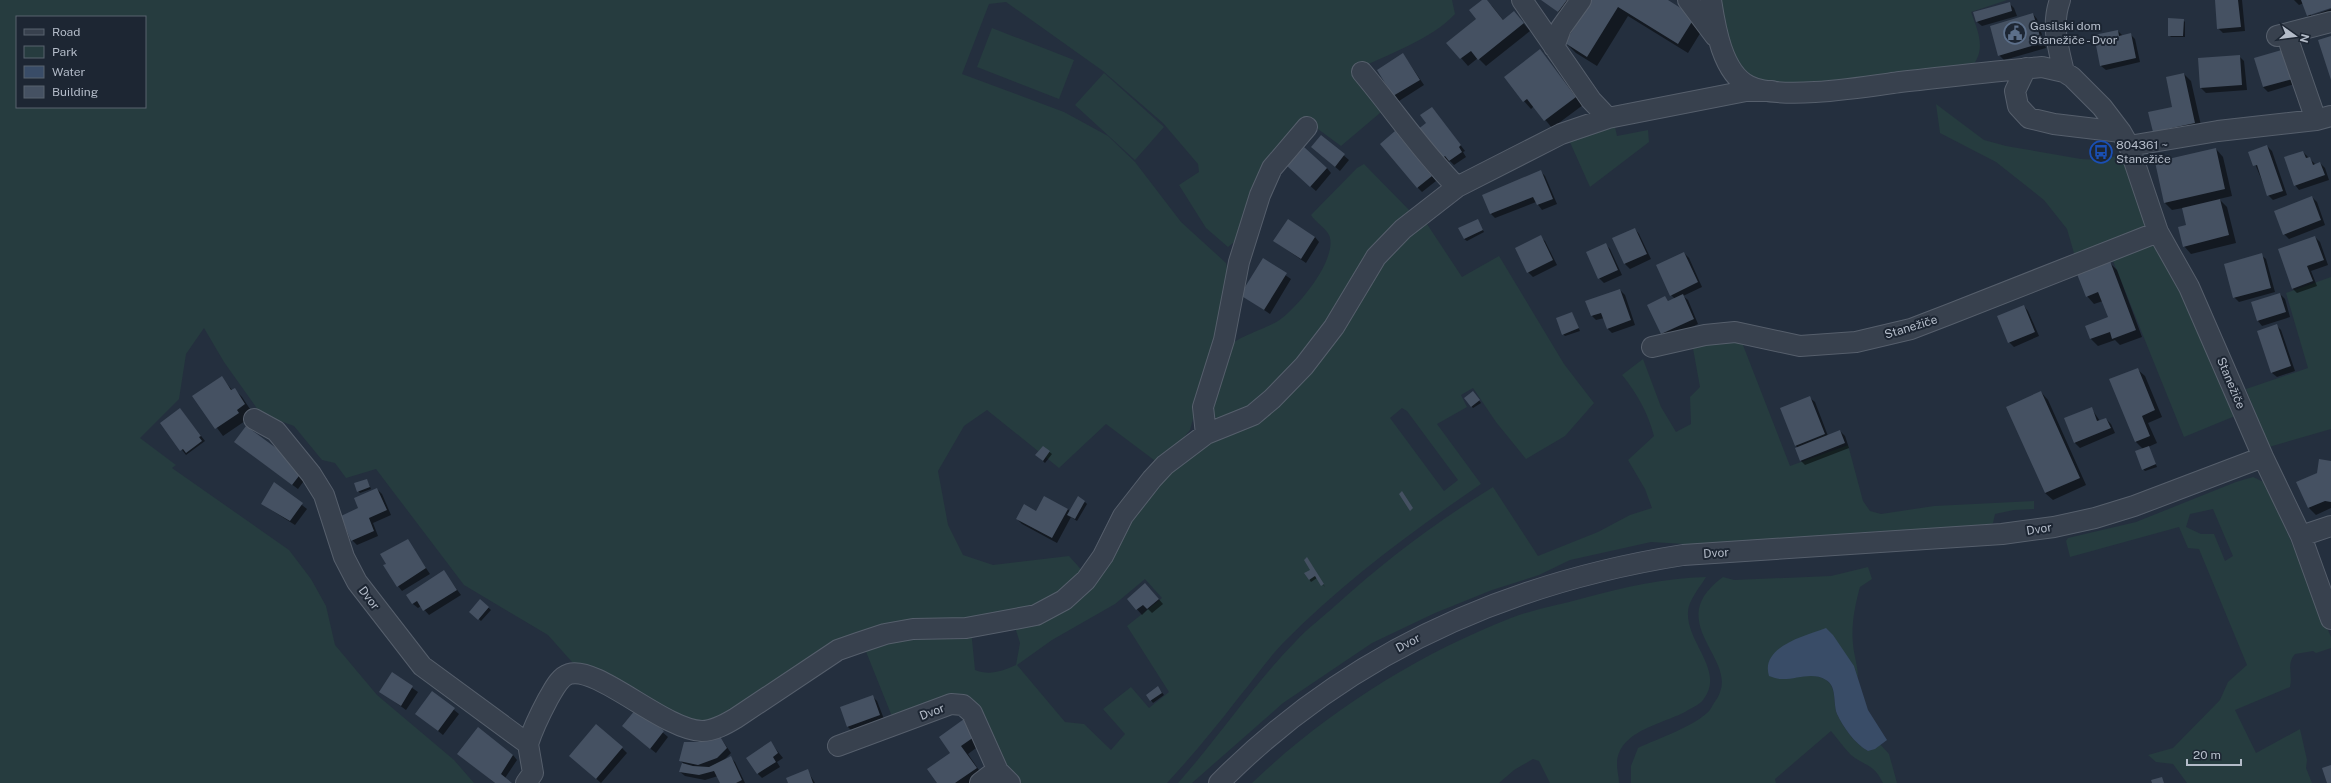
<svg xmlns="http://www.w3.org/2000/svg" width="2331" height="783" viewBox="0 0 2331 783" font-family="'Public Sans',sans-serif">
<rect width="100%" height="100%" fill="#242f3e"/>
<path fill="#263c3f" fill-rule="evenodd" d="M0 0H1452L1455 14C1432 39 1387 55 1355 70L1387 107 1341 146 1307 121 1238 239 1228 247 1206 228 1179 185 1199 172 1198 164 1163 123 1103 71 1006 2 989 4 962 74 1064 112 1108 136 1135 162 1181 222 1226 263 1230 282 1190 430 1171 453 1158 463 1106 424 1059 468 987 410 964 426 938 471 948 525 963 555 993 565 1069 556 1086 575 1035 611 882 630 750 707 697 727 584 670 572 662 548 635 464 585 376 469 346 478 335 463 322 460 294 426 261 414 224 362 204 328 186 354 179 399 140 438 176 465 172 468 289 550 311 579 326 606 335 645 377 695 454 760 474 783H0ZM17 17H145V107H17Z
M1716 0H2007L1971 12C1978 32 1987 49 1971 68L1808 86 1756 81 1739 69Z
M992 28 1074 60 1059 99 977 67Z
M1104 73 1164 127 1135 160 1075 105Z
M1936 104 1984 140 2006 146 2081 159 2099 160 2121 155 2146 225 2137 234 2076 260 2067 229 2044 200 1996 162 1940 133Z
M1614 123 1617 136 1648 130 1649 142 1590 187 1569 140Z
M1364 164 1410 211 1376 246 1312 351 1249 412 1220 421 1211 414C1214 401 1224 353 1230 346 1235 338 1267 328 1278 321 1297 309 1339 258 1329 235 1326 228 1315 222 1311 215L1357 168Z
M1423 218 1462 277 1499 256 1564 364 1594 403 1565 436 1526 459 1496 422 1473 388 1461 395 1467 407 1437 424 1481 484C1411 532 1343 582 1283 643 1267 660 1254 679 1239 697 1216 727 1192 756 1167 783H1017L976 708 893 719 865 649 889 638 971 630 975 670C990 676 1002 671 1016 665L1020 643 1014 624 1044 615 1136 504 1193 449 1240 426ZM1402 408 1407 411 1458 480 1444 491 1390 418ZM1145 579 1162 598 1127 626 1169 692 1149 708 1131 687 1103 709 1125 734 1111 750 1084 724 1065 722 1017 665 1052 640 1115 604Z
M2155 244 2190 310 2235 416 2184 437 2111 256Z
M2331 277V429L2269 447 2246 389 2308 368 2286 293Z
M1741 340 1790 466 1848 445 1863 501 1870 511 1881 514 1934 506 2034 501V509L2014 510 1995 514 1993 523 1985 527 1870 532 1701 545 1651 542 1570 560 1539 575 1492 590 1435 613 1372 643 1283 703 1192 783H1178C1219 737 1253 685 1296 641 1308 628 1323 617 1336 605 1387 559 1435 523 1493 487L1538 556 1598 532 1630 515 1652 508 1645 489 1628 460 1654 436C1648 413 1637 393 1622 375L1643 359 1661 407 1676 432 1691 424 1690 397 1700 387 1692 343Z
M2253 477 2266 483 2272 496 2331 637V648L2316 653 2313 651 2295 654C2286 664 2293 675 2290 687L2235 710 2256 753 2300 729 2307 760 2306 768 2312 783H2187L2173 764 2156 762 2148 755 2173 748 2220 700 2228 682 2247 665 2199 549 2188 548 2179 527 2070 557 2066 541 2068 538 2136 522 2236 482ZM2213 509 2233 556 2225 561 2214 534H2201L2186 527 2190 514Z
M1868 567 1872 579 1860 587C1855 605 1851 625 1853 644 1854 656 1858 666 1858 678L1854 666 1781 679C1794 677 1814 672 1826 680 1837 687 1833 703 1837 714 1843 727 1855 744 1868 751L1879 743 1889 754 1897 783H1883C1874 764 1865 766 1851 755 1844 748 1837 738 1831 731L1775 779 1776 783H1631V766L1638 748C1659 738 1690 728 1707 713 1710 711 1712 706 1714 703 1716 700 1719 696 1720 692 1734 656 1663 621 1723 577L1734 580 1831 576Z
M1706 577C1700 587 1688 601 1688 612 1686 643 1726 671 1703 700 1700 704 1694 707 1690 709 1667 724 1617 729 1617 765 1617 771 1619 777 1619 783H1550L1539 761 1533 759 1514 770 1499 783H1252C1325 713 1416 655 1511 618 1534 609 1560 605 1584 598 1625 587 1664 578 1706 577Z"/>
<path fill="#394c67" d="M1826 628 1833 635 1854 666 1868 710 1887 740 1875 749 1868 751C1855 744 1843 727 1837 714 1833 703 1837 686 1826 680 1812 671 1795 680 1781 679 1777 679 1772 677 1769 676 1760 647 1804 636 1826 628Z"/>
<path fill="#0007" d="M1483 0 1492 6 1504 21 1514 12 1530 31 1486 66 1478 58 1468 66 1448 43 1477 19Z
M1544 0H1575L1563 16Z
M1592 0H1666L1704 27 1688 53 1628 16 1597 66 1576 53 1566 43Z
M2216 0H2242L2245 31 2223 33 2218 28Z
M2294 0H2331V7L2311 14V16L2331 9V18L2315 23 2308 16 2304 3 2299 5Z
M2009 3 2014 8 2017 16 1982 26 1977 22Z
M2033 14 2037 19 2046 48 2004 60 1999 55Z
M2183 20 2185 22V37H2171L2169 35Z
M2118 31 2123 36 2130 34 2135 39 2140 62 2106 70 2101 66Z
M1540 51 1583 105 1552 128 1534 106 1531 109 1524 101 1505 77Z
M1403 54 1424 85 1399 101 1378 70Z
M2290 55 2298 83 2268 92 2263 87Z
M2239 56 2244 61 2247 90 2206 93 2201 88Z
M2184 74 2191 81 2202 130 2154 132 2173 108Z
M1432 108 1465 151 1463 152 1466 157 1454 165 1450 161 1444 165 1427 124Z
M1321 136 1349 160 1340 171 1312 147Z
M1400 137 1436 181 1422 192 1418 188Z
M2267 146 2272 151 2287 195 2273 200 2268 195 2250 152Z
M2109 147 2113 155 2102 160 2098 151Z
M2216 149 2223 157 2232 196 2219 199 2227 207 2236 243 2191 254 2184 246 2187 226 2183 208 2172 210 2165 203Z
M2303 152 2316 165 2320 163 2325 168 2329 180 2299 190 2295 185Z
M1327 168 1331 173 1316 191 1293 171Z
M1541 172 1545 176 1557 204 1542 210 1536 202 1495 218 1491 214Z
M2312 197 2317 202 2325 225 2289 239 2284 234Z
M1477 220 1484 232 1467 241 1464 239Z
M1635 229 1639 234 1651 259 1630 269 1625 264 1614 238Z
M1315 237 1319 242 1306 263 1274 241Z
M1540 237 1545 241 1557 265 1533 277 1528 272Z
M2315 237 2320 242 2328 265 2311 271 2317 286 2297 293 2292 288Z
M1605 244 1610 249 1622 275 1604 283 1599 278Z
M1684 253 1689 258 1702 287 1683 296 1688 300 1698 324 1667 339 1662 334 1649 305 1665 297 1669 302 1675 299 1671 295Z
M2261 255 2266 259 2275 292 2239 302 2234 297Z
M1263 260 1291 279 1270 314 1242 295Z
M2110 263 2117 270 2142 337 2120 345 2115 340 2098 346 2091 339 2086 327 2109 318 2103 301 2094 304 2087 296Z
M1620 290 1625 295 1635 325 1612 333 1607 328 1604 318 1596 320 1592 316Z
M2280 294 2285 299 2290 317 2262 326 2258 321Z
M2024 306 2028 311 2039 336 2014 347 2009 342Z
M1572 313 1580 331 1565 336 1563 334Z
M2277 326 2281 330 2295 371 2277 377 2272 373Z
M2137 369 2145 376 2162 417 2148 423 2157 443 2148 447 2157 467 2145 471 2143 469V449L2136 442 2111 380Z
M221 377 233 391 234 389 242 397 252 412 243 418 245 421 223 436 194 397Z
M2041 392 2048 400 2086 485 2053 500 2045 493Z
M1475 395 1481 403 1473 408 1471 406Z
M1810 398 1815 402 1828 436 1840 431 1845 436 1849 448 1805 465 1801 461 1798 448 1795 445Z
M2091 408 2100 421 2106 419 2111 424 2115 433 2080 448 2075 443 2065 419Z
M180 409 205 441 186 455 161 423Z
M235 442 290 460 306 478 298 489Z
M1043 447 1052 454 1045 463 1039 457Z
M2331 462V508L2316 515 2309 508 2298 482 2318 473Z
M367 480 371 489 360 493 358 491Z
M274 483 307 509 295 525 262 504Z
M377 489 382 494 391 515 373 523 378 536 357 545 352 540 360 509Z
M1085 502 1087 504 1077 521 1071 517 1057 543 1022 524 1017 519 1037 512 1068 509 1070 512Z
M407 540 430 574 402 591 398 586 381 554Z
M1309 561 1325 587 1317 578 1311 582 1309 579 1311 570Z
M444 572 461 595 429 615 421 606 418 608 413 604Z
M1150 589 1163 604 1152 613 1148 609 1142 615 1128 599Z
M480 600 491 610 481 621 470 611Z
M392 674 418 692 406 710 381 692Z
M1160 690 1164 695 1153 703 1147 695Z
M433 693 459 714 443 735 417 714Z
M872 696 877 701 884 719 852 731 847 726Z
M637 710 668 737 656 753 628 731Z
M964 720 980 745 968 754 983 776 973 783H938Z
M718 734 731 753 725 759 730 757 735 762 745 783H721L718 776 705 780 685 776 680 772 683 763 680 760 698 743Z
M771 743 783 758 777 762 780 767 762 778 758 774Z
M622 748 627 753 601 783 575 760Z
M513 755 517 760 505 778 511 783H495L463 758Z
M807 770 815 783H789Z"/>
<path fill="#455162" d="M1482 0H1487L1503 20 1514 11 1524 23 1478 60 1471 51 1460 59 1446 43 1476 19 1469 10Z
M1541 0H1567L1558 12Z
M1591 0H1668L1695 17 1678 44 1618 7 1587 57 1565 43Z
M2215 0H2238L2241 27 2217 29Z
M2301 0H2331V8L2307 16Z
M2010 2 2012 11 1976 22 1973 12Z
M2033 13 2042 43 1998 56 1990 26Z
M2168 18 2184 19 2183 36H2168Z
M2118 30 2119 36 2131 33 2136 58 2100 66 2094 35Z
M2331 36V80L2318 40Z
M1540 49 1576 97 1544 121 1527 99 1523 102 1504 77Z
M2285 49 2293 79 2263 87 2254 58Z
M1403 53 1420 80 1393 96 1377 70Z
M2240 55 2242 85 2200 88 2198 58Z
M2184 73 2195 123 2153 132 2148 112 2172 107 2166 77Z
M1432 107 1461 145 1459 147 1462 152 1449 161 1445 156 1439 161 1417 130 1426 123 1420 115Z
M1395 131 1432 176 1417 188 1380 144Z
M1321 135 1345 154 1335 167 1311 147Z
M2267 145 2283 191 2267 196 2257 165 2253 166 2248 152Z
M2109 146 2112 153 2099 158 2096 151Z
M1304 147 1327 168 1310 187 1287 166Z
M2216 148 2225 189 2164 203 2155 162Z
M2303 151 2306 158 2310 157 2313 165 2320 162 2325 175 2294 186 2284 157Z
M1541 170 1553 199 1537 205 1533 197 1490 214 1482 195Z
M2312 196 2321 220 2283 235 2274 211Z
M2220 199 2229 235 2183 247 2178 227 2186 225 2182 208Z
M1288 219 1315 237 1301 259 1273 241Z
M1478 219 1483 230 1464 239 1458 228Z
M1635 228 1647 254 1624 264 1612 238Z
M1541 235 1553 260 1527 273 1515 248Z
M2315 236 2324 260 2307 266 2313 281 2292 289 2278 249Z
M1606 243 1618 270 1598 279 1586 252Z
M1684 252 1698 282 1670 296 1656 265Z
M2262 253 2271 288 2233 298 2224 264Z
M1263 258 1287 273 1264 310 1240 295Z
M2110 261 2136 330 2112 339 2110 332 2090 339 2085 326 2108 317 2098 292 2086 297 2077 274Z
M1620 289 1631 320 1607 329 1601 313 1591 316 1585 301Z
M2280 293 2286 312 2257 321 2251 302Z
M1683 294 1694 319 1661 334 1647 305 1665 296 1668 301Z
M2024 305 2035 332 2008 343 1997 316Z
M1572 312 1579 328 1562 335 1556 318Z
M2277 324 2291 366 2271 373 2257 331Z
M2138 368 2155 410 2142 416 2150 436 2135 442 2109 379Z
M222 376 231 390 235 388 245 404 237 410 239 413 215 429 192 396Z
M1473 391 1480 400 1471 407 1464 398Z
M2041 391 2080 478 2045 493 2006 407Z
M1810 396 1825 434 1795 446 1780 408Z
M2092 407 2097 421 2106 418 2111 428 2074 443 2064 418Z
M180 408 201 436 199 437 202 441 186 453 183 449 180 451 160 423Z
M246 426 291 459 288 462 302 472 292 485 234 442Z
M1840 430 1845 443 1800 461 1795 448Z
M1043 446 1050 451 1043 461 1035 455Z
M2149 446 2156 464 2142 470 2135 451Z
M2319 459 2331 461V502L2325 501 2308 508 2296 482 2317 473Z
M367 479 370 487 357 492 354 483Z
M274 482 303 503 290 521 261 504Z
M377 488 387 510 369 518 374 531 351 541 341 516 358 508 354 498Z
M1402 491 1413 508 1410 511 1399 494Z
M1044 496 1068 509 1052 538 1016 519 1024 504 1036 511Z
M1078 496 1085 501 1075 519 1067 515Z
M408 539 426 568 397 587 383 565 386 564 380 554Z
M1307 557 1324 584 1321 586 1315 576 1309 580 1304 573 1310 570 1304 560Z
M444 570 457 590 423 611 417 601 412 604 406 595Z
M1145 583 1159 599 1147 609 1143 605 1136 610 1127 599Z
M480 599 489 607 478 620 469 612Z
M392 672 413 686 401 706 379 692Z
M1158 686 1162 693 1150 701 1146 695Z
M432 691 455 708 438 731 415 714Z
M873 695 880 715 847 727 840 707Z
M636 709 664 731 650 749 622 726Z
M964 719 974 737 961 746 977 768 955 783H937L927 769 950 753 939 737Z
M596 724 623 747 596 779 569 756Z
M478 727 513 755 501 774 512 783H495L457 754Z
M718 733 727 748 717 758 698 765 679 761 684 742H698Z
M771 741 778 753 773 757 776 762 757 774 746 758Z
M731 756 742 780 736 783H720L714 771 699 775 679 772 682 763 693 766 709 767Z
M2331 765V783H2327L2322 768Z
M808 769 813 783H788L786 778Z
M2162 777 2164 783H2152L2151 780Z"/>
<g fill="none" stroke-linecap="round" stroke-linejoin="round">
<g stroke="#565f6c" stroke-width="22">
<path id="minor" d="M1522 0 1591 100 1608 118
M1688 0 1715 36
M1711 0C1715 26 1722 73 1749 86 1781 101 1864 87 1900 82 1947 77 1994 71 2042 67L2064 72 2072 77 2102 107 2121 132 2129 146 2158 232 2189 287 2263 457 2301 536 2331 619
M2060 0C2051 25 2058 47 2064 72
M2277 36 2331 22
M2290 45 2316 120
M1554 47 1561 28 1581 0
M2026 68 2015 91 2018 106 2029 118 2054 124 2121 132
M1362 72C1394 110 1422 152 1457 187
M2129 146 2218 131 2316 120 2331 116
M1652 347 1705 335 1735 332 1800 346 1856 342 1911 329 1950 314 2158 232
M254 419 276 431 311 474 324 495 344 557 357 582 422 666 528 744 533 773 526 783
M1206 434 1203 407 1224 340 1239 262 1260 195 1272 168 1307 127
M2301 536 2331 526
M528 744C533 728 540 714 548 699 553 691 559 677 569 674 597 665 664 730 702 731 714 731 726 724 736 718L838 650 858 643 885 634 913 629 966 628 1036 615 1064 600 1086 580 1103 556 1123 516 1152 479 1165 465 1206 434 1253 415 1272 399 1304 366 1334 327 1376 257 1403 229 1457 187 1561 134 1608 118 1746 91H1772
M838 746 951 704 963 705 972 713 998 771 1010 783
M980 783 997 770
M1219 783C1347 654 1506 583 1683 555L2002 534 2054 527 2095 518 2134 506 2263 457"/>
</g>
<use href="#minor" stroke="#38414e" stroke-width="20"/>
</g>
<defs>
<g id="civic-ring" transform="scale(1.15)"><circle r="9.5" fill="#1d2633" stroke="#5c6f8a" stroke-width="1.5"/><path d="M-.6-6.5H3V-4.5H.6V-3L4-1V1h2V6H-6V1h2V-1L-.6-3ZM-1.2 2.5V6h2.4V2.5Z" fill="#5c6f8a"/></g>
<g id="bus-ring" transform="scale(1.15)"><circle r="9.5" fill="#1d2633" stroke="#1a4fb4" stroke-width="1.5"/><path d="M-5-6H5V4H4V6H2V4H-2V6H-4V4H-5ZM-3.5-4V0h7V-4ZM-3.5 1.2v1.5H-2V1.2ZM2 1.2v1.5H3.5V1.2Z" fill="#1a4fb4"/></g>
</defs>
<g fill-rule="evenodd">
<use href="#civic-ring" x="2015" y="33"/>
<use href="#bus-ring" x="2101" y="152"/>
</g>
<g text-anchor="middle" stroke-width="4" stroke-linejoin="round" paint-order="stroke">
<g font-size="12" fill="#b4bcc9" stroke="#1d2633" text-anchor="start">
<text x="2030" y="30">Gasilski dom<tspan x="2030" dy="14">Stanežiče - Dvor</tspan></text>
<text x="2116" y="149">804361 ~<tspan x="2116" dy="14">Stanežiče</tspan></text>
</g>
<g font-size="12" fill="#b4bcc9" stroke="#1d2633">
<text transform="translate(1911 327) rotate(-17)" y="4">Stanežiče</text>
<text transform="translate(2231 383) rotate(67)" y="4">Stanežiče</text>
<text transform="translate(2039 529) rotate(-9)" y="4">Dvor</text>
<text transform="translate(1716 553) rotate(-4)" y="4">Dvor</text>
<text transform="translate(369 598) rotate(53)" y="4">Dvor</text>
<text transform="translate(1408 643) rotate(-28)" y="4">Dvor</text>
<text transform="translate(932 712) rotate(-21)" y="4">Dvor</text>
</g>
</g>
<rect x="16" y="16" width="130" height="92" fill="#1d2633" stroke="#59626f"/>
<rect x="24" y="29" width="20" height="6" fill="#38414e" stroke="#59626f"/>
<text x="52" y="36" font-size="12" fill="#b4bcc9">Road</text>
<rect x="24" y="46" width="20" height="12" fill="#263c3f" stroke="#59626f"/>
<text x="52" y="56" font-size="12" fill="#b4bcc9">Park</text>
<rect x="24" y="66" width="20" height="12" fill="#394c67" stroke="#59626f"/>
<text x="52" y="76" font-size="12" fill="#b4bcc9">Water</text>
<rect x="24" y="86" width="20" height="12" fill="#455162" stroke="#59626f"/>
<text x="52" y="96" font-size="12" fill="#b4bcc9">Building</text>
<g transform="translate(2295 36) rotate(104)" stroke="#1d2633" stroke-width="3" paint-order="stroke">
<path d="M0-3L7 15L0 10L-7 15Z" fill="#b4bcc9"/>
<text y="-6" font-size="11" font-weight="bold" text-anchor="middle" fill="#b4bcc9">N</text>
</g>
<path d="M2187 759v6h54v-6" fill="none" stroke="#b4bcc9" stroke-width="2"/>
<text x="2193" y="759" font-size="12" fill="#b4bcc9" stroke="#1d2633" stroke-width="3" paint-order="stroke">20 m</text>
</svg>
